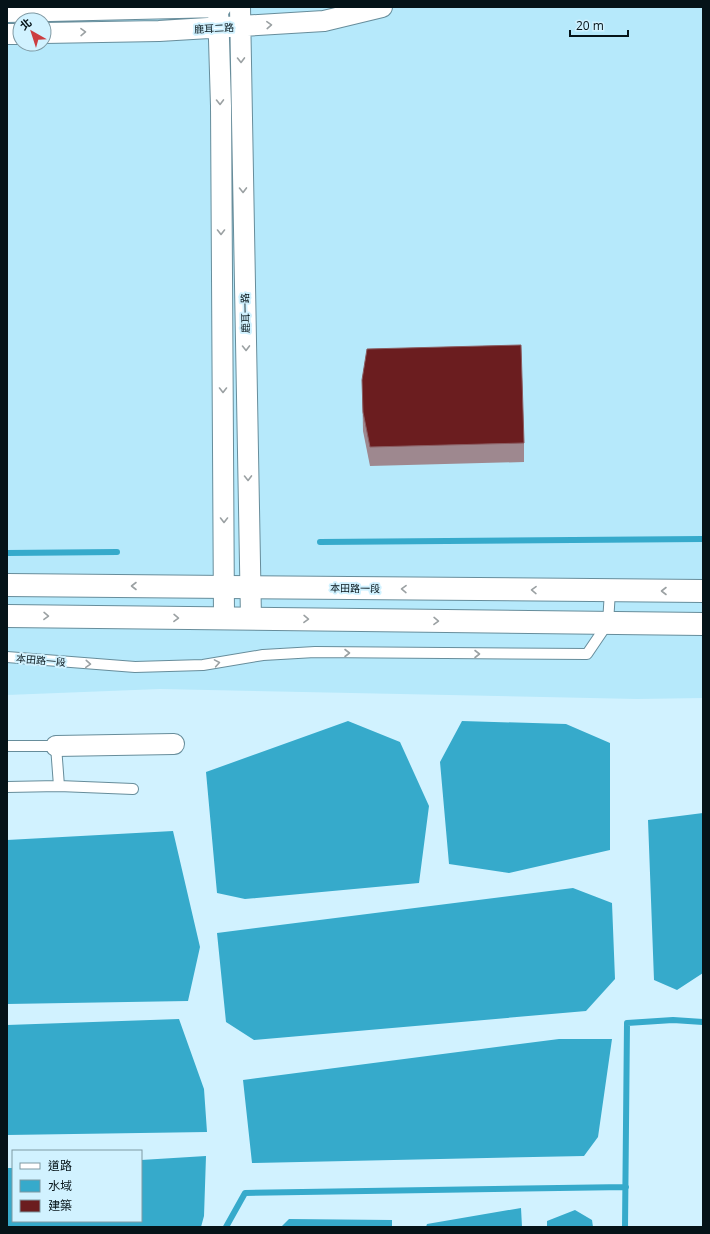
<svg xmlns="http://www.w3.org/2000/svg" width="710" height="1234" viewBox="0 0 710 1234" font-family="'Open Sans','Noto Sans TC',sans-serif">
<rect width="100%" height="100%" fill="#d1f2ff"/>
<path fill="#b6e9fb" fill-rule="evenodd" d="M7 7H703V698L637 699 160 689 7 695ZM20 20H44V44H20Z"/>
<path fill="#36aacb" d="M348 721 400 742 429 806 419 883 245 899 217 893 206 772Z
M462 721 566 724 610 743V850L509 873 449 864 440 762Z
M703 813V973L677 990 654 980 648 820Z
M173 831 200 947 188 1001 7 1004V840Z
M573 888 612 903 615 979 586 1011 254 1040 226 1022 217 933Z
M179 1019 204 1089 207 1132 7 1135V1025Z
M559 1039H612L598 1137 584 1156 252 1163 243 1080Z
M206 1156 204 1216 201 1227H7V1168H13V1221H141V1160Z
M521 1208 522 1227H426L427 1224Z
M575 1210 592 1220 593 1227H547V1221Z
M289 1219 392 1220V1227H281Z"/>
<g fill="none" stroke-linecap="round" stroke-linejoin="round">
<path stroke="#36aacb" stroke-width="6" d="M320 542 703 539
M7 553 117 552
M226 1227 245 1193 626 1187
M625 1227 627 1023 673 1020 703 1022"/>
<g stroke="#678d9b" stroke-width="12">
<path id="service" d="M7 657 135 667 203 665 263 655 315 652 587 654 608 623 610 591
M7 746H56L59 786
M7 787 59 786 133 789"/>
</g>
<g stroke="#678d9b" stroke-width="22">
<path id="minor" d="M218 7 221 106 224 618
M240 7 251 619
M7 12 221 7
M44 33 159 31 324 21 382 7
M7 34H20
M56 746 174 744"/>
</g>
<g stroke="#678d9b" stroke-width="24">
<path id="tertiary" d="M7 585 703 591
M7 616 703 624"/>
</g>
<use href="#service" stroke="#fff" stroke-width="10"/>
<use href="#minor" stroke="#fff" stroke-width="20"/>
<use href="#tertiary" stroke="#fff" stroke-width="22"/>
</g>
<path fill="#9e888f" d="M362 380 524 443V462L370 466 363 431Z"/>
<path fill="#6b1d1f" stroke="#8a5d62" d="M521 345 524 443 370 447 363 412 362 380 367 349Z"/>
<defs><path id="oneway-chevron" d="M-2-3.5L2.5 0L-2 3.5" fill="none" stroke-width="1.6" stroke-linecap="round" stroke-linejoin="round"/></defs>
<g stroke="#9ba1a3">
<use href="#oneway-chevron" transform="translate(269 25) rotate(-3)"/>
<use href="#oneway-chevron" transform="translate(83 32) rotate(-1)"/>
<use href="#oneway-chevron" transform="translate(241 60) rotate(89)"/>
<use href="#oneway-chevron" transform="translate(220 102) rotate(89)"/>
<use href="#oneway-chevron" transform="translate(243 190) rotate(89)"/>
<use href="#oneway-chevron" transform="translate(221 232) rotate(90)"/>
<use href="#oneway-chevron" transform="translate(246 348) rotate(89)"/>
<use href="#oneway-chevron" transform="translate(223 390) rotate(90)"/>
<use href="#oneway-chevron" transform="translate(248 478) rotate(89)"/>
<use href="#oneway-chevron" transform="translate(224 520) rotate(90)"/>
<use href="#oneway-chevron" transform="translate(134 586) rotate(-180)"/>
<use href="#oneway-chevron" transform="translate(404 589) rotate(-179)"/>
<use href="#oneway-chevron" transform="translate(534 590) rotate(-179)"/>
<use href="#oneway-chevron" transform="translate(664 591) rotate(-180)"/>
<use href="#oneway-chevron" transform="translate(46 616) rotate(1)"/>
<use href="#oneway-chevron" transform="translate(176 618) rotate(1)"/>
<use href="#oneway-chevron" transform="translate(306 619) rotate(1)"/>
<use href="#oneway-chevron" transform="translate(436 621) rotate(1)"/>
<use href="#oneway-chevron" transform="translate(347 653)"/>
<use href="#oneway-chevron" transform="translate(477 654)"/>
<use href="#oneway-chevron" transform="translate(217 663) rotate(-10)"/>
<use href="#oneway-chevron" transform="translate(88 664) rotate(4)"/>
</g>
<g text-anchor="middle" stroke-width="4" stroke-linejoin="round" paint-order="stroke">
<g font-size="10" fill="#051318" stroke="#d1f2ff">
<text transform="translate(214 28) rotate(-3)" y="4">鹿耳二路</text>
<text transform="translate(245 313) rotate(-91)" y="4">鹿耳一路</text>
<text transform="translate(355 588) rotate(1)" y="4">本田路一段</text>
<text transform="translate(41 660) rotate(5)" y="4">本田路一段</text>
</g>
</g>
<rect width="710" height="1234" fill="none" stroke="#051318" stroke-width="16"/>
<rect x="12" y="1150" width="130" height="72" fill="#d1f2ff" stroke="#7f99a3"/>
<rect x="20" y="1163" width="20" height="6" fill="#ffffff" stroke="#7f99a3"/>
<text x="48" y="1170" font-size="12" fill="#051318">道路</text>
<rect x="20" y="1180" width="20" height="12" fill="#36aacb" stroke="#7f99a3"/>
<text x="48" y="1190" font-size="12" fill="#051318">水域</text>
<rect x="20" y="1200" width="20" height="12" fill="#6b1d1f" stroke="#7f99a3"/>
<text x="48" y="1210" font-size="12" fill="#051318">建築</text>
<g transform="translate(32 32) rotate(321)"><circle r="19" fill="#d1f2ff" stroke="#7f99a3"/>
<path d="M0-3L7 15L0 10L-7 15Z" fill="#cc3d41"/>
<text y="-6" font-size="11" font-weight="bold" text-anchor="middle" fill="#051318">北</text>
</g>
<path d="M570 30v6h58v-6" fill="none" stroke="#051318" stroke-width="2"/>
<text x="576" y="30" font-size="12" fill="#051318" stroke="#d1f2ff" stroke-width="3" paint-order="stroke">20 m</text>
</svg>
